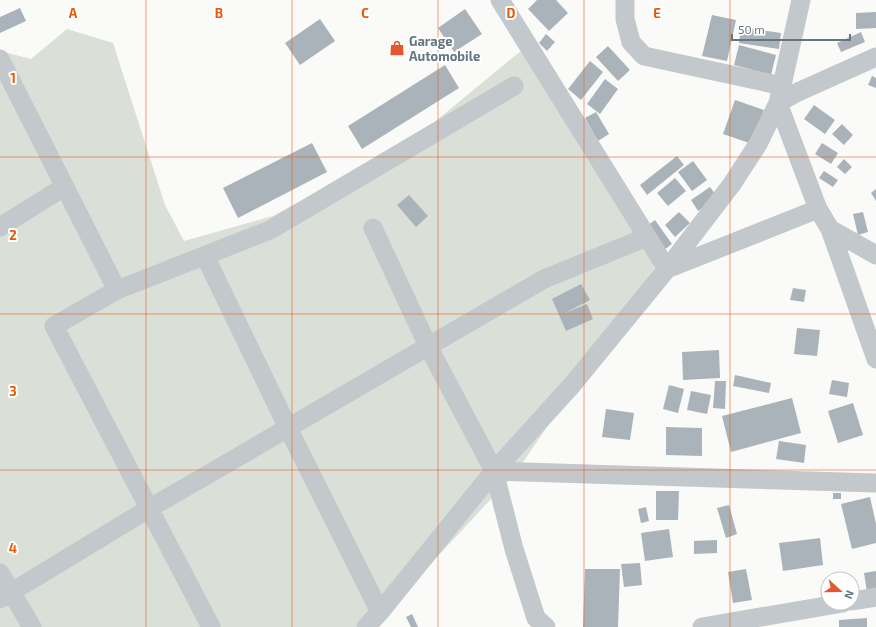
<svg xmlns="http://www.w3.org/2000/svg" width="876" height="627" viewBox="0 0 876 627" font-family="'Exo 2',sans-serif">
<rect width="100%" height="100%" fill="#fafaf8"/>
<path fill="#dadfd7" d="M67 29 113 43 165 205 184 241 273 216 414 139 528 45 661 259 517 471 372 627H0V51L31 59Z"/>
<path fill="#aab3b9" d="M537 0H556L568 13 549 31 528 9Z
M20 8 26 21 0 33V17Z
M465 9 482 34 454 52 438 28Z
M876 12V28L856 29V13Z
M712 15 736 20 727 61 702 56Z
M320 19 335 41 300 65 285 43Z
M741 27 781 33 779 49 739 43Z
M861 32 865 42 841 52 837 43Z
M546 34 555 42 547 51 539 43Z
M739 45 776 55 771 75 734 65Z
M608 46 630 70 618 81 596 57Z
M590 61 603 72 581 100 568 89Z
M445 65 459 88 362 149 348 126Z
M872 76 876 78V88L868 85Z
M605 79 618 89 600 114 587 104Z
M735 100 764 110 752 144 723 134Z
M814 105 835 120 825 134 804 119Z
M596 112 609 134 598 141 585 118Z
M842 124 853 135 844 145 832 134Z
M312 143 327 172 238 218 223 188Z
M822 143 838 153 831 164 815 154Z
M677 156 684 165 647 195 640 185Z
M844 159 852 167 845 174 837 167Z
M693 161 707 180 692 191 678 172Z
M824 171 838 180 833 187 819 178Z
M675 178 686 191 668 206 657 193Z
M710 187 718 198 698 211 691 200Z
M876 189V201L871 193Z
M409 195 428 216 416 227 397 205Z
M679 212 690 223 675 237 665 225Z
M863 212 868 232 858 235 853 214Z
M655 220 672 244 664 250 647 226Z
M581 284 590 300 565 313 587 304 593 319 566 331 552 299Z
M793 288 806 290 804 302 790 300Z
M797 328 820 330 817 356 794 354Z
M719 350 720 378 683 380 682 352Z
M735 375 771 383 769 393 733 386Z
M832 380 849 383 847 397 829 394Z
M715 381H726L725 409 713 408Z
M669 385 684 389 678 413 663 409Z
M691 391 711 395 707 414 687 410Z
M792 398 801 433 731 452 722 416Z
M853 403 863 435 838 443 828 411Z
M606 409 634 413 630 440 602 437Z
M666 427 702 428V456L666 455Z
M779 441 806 445 804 463 776 459Z
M656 491H679L678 520H656Z
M833 493H841V499H833Z
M870 497 876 524V543L852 549 841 504Z
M729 505 737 534 726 538 717 508Z
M646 507 649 521 641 523 638 509Z
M669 529 673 557 645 561 641 533Z
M820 538 823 565 783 571 779 543Z
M717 540V553L694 554V541Z
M640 563 642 585 624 587 621 564Z
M585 569H620L618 627H583Z
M746 569 752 600 733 603 728 572Z
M876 571V591L867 592 864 573Z
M412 614 418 627H411L406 617Z
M867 618V627H839V620Z"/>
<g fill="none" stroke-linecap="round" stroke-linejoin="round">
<path stroke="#c3c8cc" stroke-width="19" d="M500 0 667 269
M625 0V19L631 42 644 56 783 86
M0 59 117 290
M778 103 818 209 830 229 876 359
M778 103 798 92 876 57
M0 227 64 187
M373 228 428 346 494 471 514 549 536 618 546 627
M830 229 876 255
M205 256 288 428 380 612
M667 269 818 209
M494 471 876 483
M0 573 32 627
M0 599 150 508 544 279 647 237
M852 601 876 597
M211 627 54 326 117 290 270 230 514 86
M366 627 380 612 494 471 572 385 667 269 732 184 758 144 778 103 801 0
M702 627 843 603"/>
</g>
<path fill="none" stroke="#e8590c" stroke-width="1" stroke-opacity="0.55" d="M146 0V627M292 0V627M438 0V627M584 0V627M730 0V627M0 157H876M0 314H876M0 470H876"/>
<defs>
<g id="shop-bare" transform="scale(1.2)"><path d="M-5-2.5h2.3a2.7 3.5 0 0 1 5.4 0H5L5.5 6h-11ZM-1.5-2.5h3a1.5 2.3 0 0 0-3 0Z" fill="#e4572e" stroke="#fff" stroke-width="2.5" paint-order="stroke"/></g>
</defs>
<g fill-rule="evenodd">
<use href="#shop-bare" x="397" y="48"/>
</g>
<g text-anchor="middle" stroke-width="4" stroke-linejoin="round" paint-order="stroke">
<g font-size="13" font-weight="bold" fill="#657683" stroke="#fff" text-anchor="start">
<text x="409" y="46">Garage<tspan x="409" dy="15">Automobile</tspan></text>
</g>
</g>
<g font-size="13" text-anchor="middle" font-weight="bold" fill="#e8590c" stroke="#fff" stroke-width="4" stroke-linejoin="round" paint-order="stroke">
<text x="73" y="18">A</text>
<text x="219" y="18">B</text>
<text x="365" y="18">C</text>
<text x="511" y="18">D</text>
<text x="657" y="18">E</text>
<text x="13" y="83">1</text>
<text x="13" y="240">2</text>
<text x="13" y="396">3</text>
<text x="13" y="553">4</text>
</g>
<g transform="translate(840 591) rotate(111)"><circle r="19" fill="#ffffff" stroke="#c1c8cd"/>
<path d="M0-3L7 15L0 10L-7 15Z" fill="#e4572e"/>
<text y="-6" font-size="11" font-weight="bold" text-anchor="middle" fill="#657683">N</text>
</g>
<path d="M732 34v6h118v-6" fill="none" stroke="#657683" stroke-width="2"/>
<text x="738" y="34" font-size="12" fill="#657683" stroke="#ffffff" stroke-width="3" paint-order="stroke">50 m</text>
</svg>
